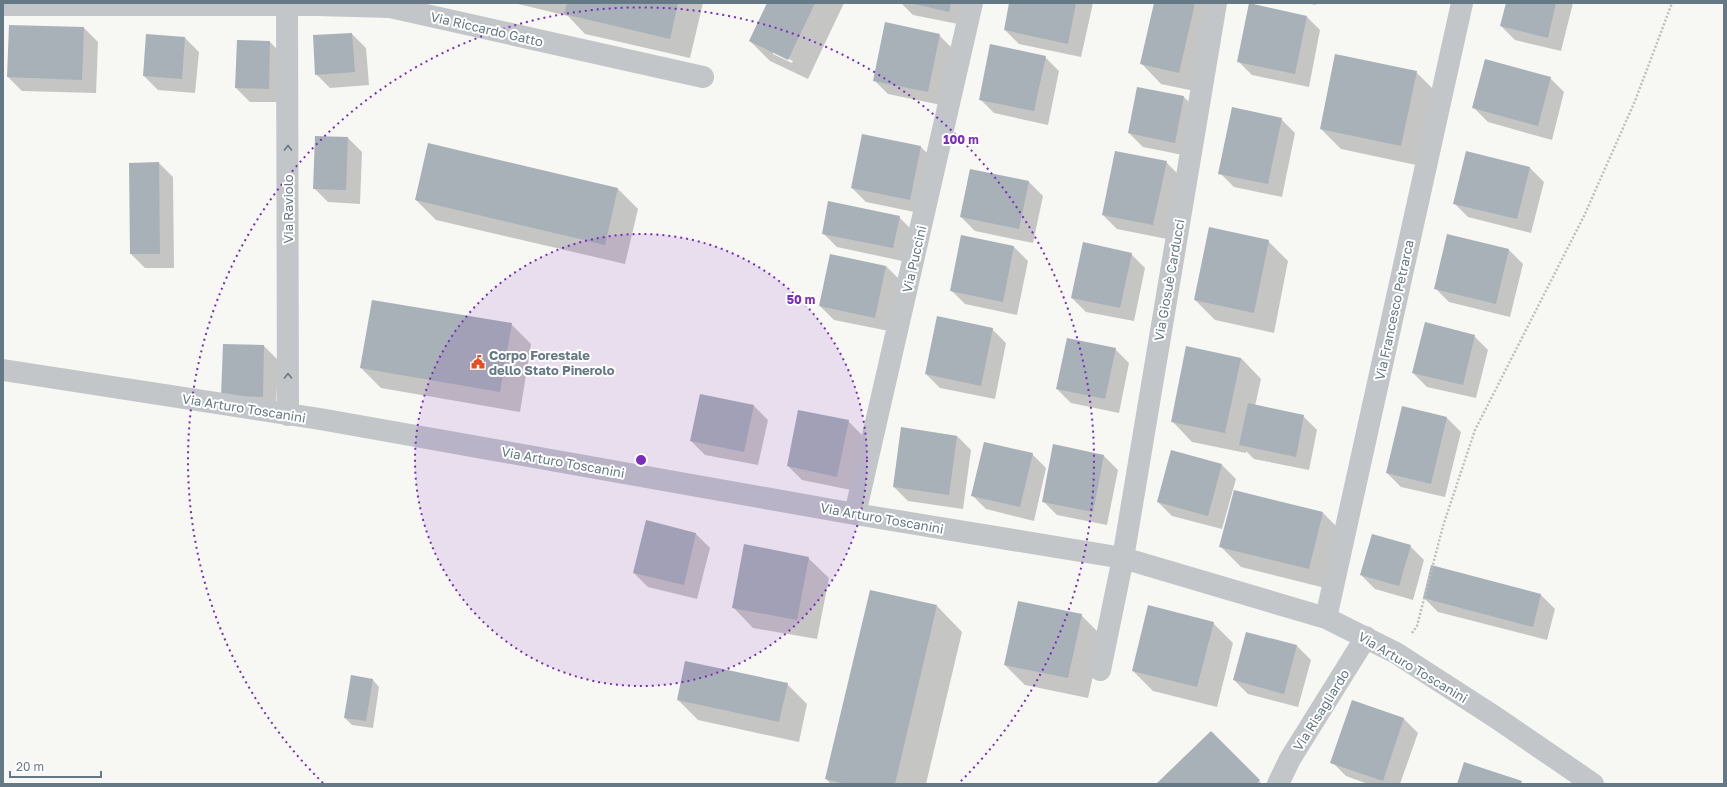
<svg xmlns="http://www.w3.org/2000/svg" width="1727" height="787" viewBox="0 0 1727 787" font-family="'Golos Text',sans-serif">
<rect width="100%" height="100%" fill="#f7f7f4"/>
<path fill="#0003" fill-rule="evenodd" d="M514 3H703L690 58 585 34 568 16Z
M768 3H844L808 79 770 61 750 41ZM773 52 793 61 792 63 773 54Z
M901 3H968L963 25 913 15Z
M1010 3H1093L1081 57 1019 44 1005 30Z
M1155 3H1219L1199 92 1161 84 1141 63Z
M1305 3H1316V5Z
M1507 3H1573L1561 51 1515 40 1501 26Z
M1306 16 1320 30 1309 87 1252 75 1238 61Z
M84 28 98 42 96 93 22 91 8 77Z
M352 34 366 48 369 85 330 88 316 74 314 36Z
M939 35 953 49 941 105 888 94 874 80Z
M185 38 199 52 195 93 158 90 144 76Z
M270 42 284 56 283 102H250L236 88Z
M1045 57 1059 71 1048 125 994 113 980 99Z
M1416 72 1436 92 1421 166 1341 149 1321 129Z
M1550 78 1564 92 1552 140 1488 122 1474 108Z
M1184 97 1198 111 1188 156 1143 147 1129 133Z
M1281 119 1295 133 1282 197 1234 187 1220 173Z
M863 136 921 147 935 161 924 214 866 202 852 188Z
M348 138 362 152 360 204 328 202 314 188Z
M1166 162 1180 176 1167 239 1117 229 1103 215Z
M159 163 173 177 174 268H145L131 254Z
M1530 168 1544 182 1531 233 1468 217 1454 203Z
M970 170 1029 182 1043 196 1033 243 975 231 961 217Z
M618 189 638 209 625 264 436 220 416 200Z
M899 217 913 231 907 262 837 247 823 233Z
M962 236 1014 247 1028 261 1017 315 965 304 951 290Z
M1448 236 1509 250 1523 264 1510 317 1449 302 1435 288Z
M1268 241 1288 261 1274 333 1215 320 1195 300Z
M1131 254 1145 268 1134 321 1086 312 1072 298Z
M886 266 900 280 889 331 834 320 820 306Z
M511 324 531 344 520 412 381 388 361 368Z
M992 329 1006 343 995 399 940 388 926 374Z
M1474 336 1488 350 1476 398 1427 387 1413 373Z
M264 346 278 360 276 410 222 396Z
M1115 349 1129 363 1119 413 1071 403 1057 389Z
M1241 358 1261 379 1255 406 1303 416 1317 430 1309 470 1254 459 1246 451V453L1192 442 1172 421Z
M754 406 768 420 758 465 705 455 691 441Z
M1403 407 1447 418 1461 432 1445 497 1401 487 1387 473Z
M848 421 862 435 851 490 802 480 788 466Z
M902 428 957 436 971 450 963 509 908 501 894 487Z
M1054 446 1104 456 1118 470 1107 525 1057 515 1043 501Z
M1032 454 1046 468 1034 521 986 509 972 495Z
M1222 465 1236 479 1222 529 1172 516 1158 502Z
M1323 513 1343 533 1329 589 1241 567 1221 547Z
M696 534 710 548 697 599 648 587 634 573Z
M1410 546 1424 560 1413 600 1375 589 1361 575Z
M808 558 829 578 817 639 753 628 733 607Z
M1432 566 1541 595 1555 609 1547 640 1438 612 1424 598Z
M937 606 962 632 926 784H831L826 779Z
M1081 615 1102 636 1088 698 1025 685 1005 665Z
M1213 623 1233 643 1217 707 1153 691 1133 671Z
M1247 633 1297 646 1311 660 1298 707 1248 694 1234 680Z
M373 680 379 687 373 728 352 725 345 718Z
M787 684 807 704 799 742 698 720 678 700Z
M1352 701 1404 719 1418 733 1400 784H1368L1346 776 1332 762Z
M1211 732 1262 784H1158Z"/>
<path fill="#a8b1b7" d="M567 3H678L670 39 564 14Z
M767 3H815L788 60 749 41Z
M910 3H951L949 12Z
M1009 3H1076L1068 44 1004 30Z
M1154 3H1195L1179 73 1140 64Z
M1249 3 1307 16 1295 74 1237 62Z
M1506 3H1556L1548 38 1500 26Z
M885 22 940 34 928 92 873 81Z
M9 25 84 27 82 80 7 77Z
M352 33 355 72 315 75 313 35Z
M146 34 185 37 182 79 143 76Z
M237 40 270 41 269 89 235 88Z
M990 44 1046 56 1034 111 979 100Z
M1335 54 1417 71 1401 146 1320 129Z
M1485 59 1551 77 1538 126 1472 108Z
M1137 87 1184 96 1175 143 1128 133Z
M1232 107 1282 118 1268 184 1218 174Z
M862 134 921 146 910 200 851 188Z
M315 136 348 137 346 190 313 189Z
M428 143 618 188 605 245 415 200Z
M1115 151 1167 161 1153 225 1102 215Z
M1466 151 1530 167 1517 219 1453 204Z
M159 162 160 254H130L129 163Z
M970 169 1029 181 1019 229 960 217Z
M828 201 900 216 893 248 822 234Z
M1209 227 1269 240 1254 313 1194 300Z
M1447 234 1509 249 1496 304 1434 289Z
M961 235 1014 246 1003 302 950 291Z
M1083 242 1132 253 1120 308 1071 298Z
M830 254 886 266 875 318 819 306Z
M372 300 512 323 500 392 360 368Z
M937 316 993 328 981 386 925 374Z
M1425 322 1475 335 1463 385 1412 373Z
M1067 338 1116 348 1105 399 1056 389Z
M223 344 264 345 263 397 221 396Z
M1186 346 1241 358 1225 433 1171 422Z
M700 394 754 405 744 452 690 441Z
M1248 403 1304 415 1296 457 1239 445Z
M1402 406 1447 417 1431 484 1386 473Z
M798 410 849 420 837 477 787 466Z
M901 427 957 436 949 495 893 487Z
M984 442 1033 453 1020 507 971 496Z
M1053 444 1104 455 1093 512 1042 502Z
M1171 450 1222 464 1208 516 1157 502Z
M1234 490 1323 512 1309 569 1219 547Z
M646 520 696 533 684 585 633 573Z
M1372 534 1411 545 1399 586 1360 575Z
M744 544 809 557 797 620 732 608Z
M1431 565 1541 594 1533 627 1423 598Z
M870 590 937 605 895 784H845L825 779Z
M1018 601 1082 614 1068 678 1004 665Z
M1148 605 1214 622 1197 687 1132 671Z
M1246 632 1297 645 1284 694 1233 680Z
M685 661 788 683 779 722 677 700Z
M351 675 373 679 366 721 344 718Z
M1352 700 1404 718 1383 781 1330 763Z
M1211 731 1260 780 1256 784H1156Z
M1464 762 1522 781 1521 784H1457Z"/>
<g fill="none" stroke-linecap="round" stroke-linejoin="round">
<path stroke="#bcbfc1" stroke-width="2.5" stroke-dasharray="2 2" stroke-linecap="butt" d="M1412 633 1417 626 1443 526 1475 430 1584 216 1635 101 1672 3"/>
<path stroke="#c2c6c9" stroke-width="22" d="M287 3 288 415
M3 5H317L390 7 703 77
M3 370 320 419 855 514 1123 558 1326 618 1396 653 1495 717 1593 784
M855 514 972 3
M1326 618 1462 3
M1100 670 1123 558 1216 3
M1278 784 1290 759 1366 637"/>
</g>
<defs><path id="oneway-chevron" d="M-2-3.5L2.5 0L-2 3.5" fill="none" stroke-width="1.6" stroke-linecap="round" stroke-linejoin="round"/></defs>
<g stroke="#657885">
<use href="#oneway-chevron" transform="translate(288 148) rotate(-90)"/>
<use href="#oneway-chevron" transform="translate(288 376) rotate(-90)"/>
</g>
<circle cx="641" cy="460" r="226" fill="#7b2cbf" fill-opacity=".12"/>
<g fill="none" stroke="#7b2cbf" stroke-width="2" stroke-dasharray="2 4">
<circle cx="641" cy="460" r="226"/>
<path d="M323 783A453 453 0 1 1 959 783"/>
</g>
<defs>
<g id="civic-bare" transform="scale(1.08)"><path d="M-.6-6.5H3V-4.5H.6V-3L4-1V1h2V6H-6V1h2V-1L-.6-3ZM-1.2 2.5V6h2.4V2.5Z" fill="#e74c23" stroke="#fff" stroke-width="2.5" paint-order="stroke"/></g>
</defs>
<g fill-rule="evenodd">
<use href="#civic-bare" x="478" y="362"/>
</g>
<g text-anchor="middle" stroke-width="4" stroke-linejoin="round" paint-order="stroke">
<g font-size="13" fill="#657885" stroke="#fff">
<text transform="translate(487 29) rotate(13)" y="5">Via Riccardo Gatto</text>
<text transform="translate(288 209) rotate(-90)" y="5">Via Raviolo</text>
<text transform="translate(914 259) rotate(-77)" y="5">Via Puccini</text>
<text transform="translate(1169 280) rotate(-80)" y="5">Via Giosuè Carducci</text>
<text transform="translate(1394 310) rotate(-78)" y="5">Via Francesco Petrarca</text>
<text transform="translate(244 408) rotate(9)" y="5">Via Arturo Toscanini</text>
<text transform="translate(563 462) rotate(10)" y="5">Via Arturo Toscanini</text>
<text transform="translate(882 518) rotate(10)" y="5">Via Arturo Toscanini</text>
<text transform="translate(1413 667) rotate(31)" y="5">Via Arturo Toscanini</text>
<text transform="translate(1321 710) rotate(-58)" y="5">Via Risagliardo</text>
</g>
<g font-size="13" font-weight="bold" fill="#657885" stroke="#fff" text-anchor="start">
<text x="489" y="360">Corpo Forestale<tspan x="489" dy="15">dello Stato Pinerolo</tspan></text>
</g>
</g>
<circle cx="641" cy="460" r="6" fill="#7b2cbf" stroke="#fff" stroke-width="2"/>
<g font-size="12" text-anchor="middle" font-weight="bold" fill="#7b2cbf" stroke="#fff" stroke-width="4" stroke-linejoin="round" paint-order="stroke">
<text x="961" y="144">100 m</text>
<text x="801" y="304">50 m</text>
</g>
<rect width="1727" height="787" fill="none" stroke="#657885" stroke-width="8"/>
<path d="M10 771v6h91v-6" fill="none" stroke="#657885" stroke-width="2"/>
<text x="16" y="771" font-size="12" fill="#657885" stroke="#ffffff" stroke-width="3" paint-order="stroke">20 m</text>
</svg>
